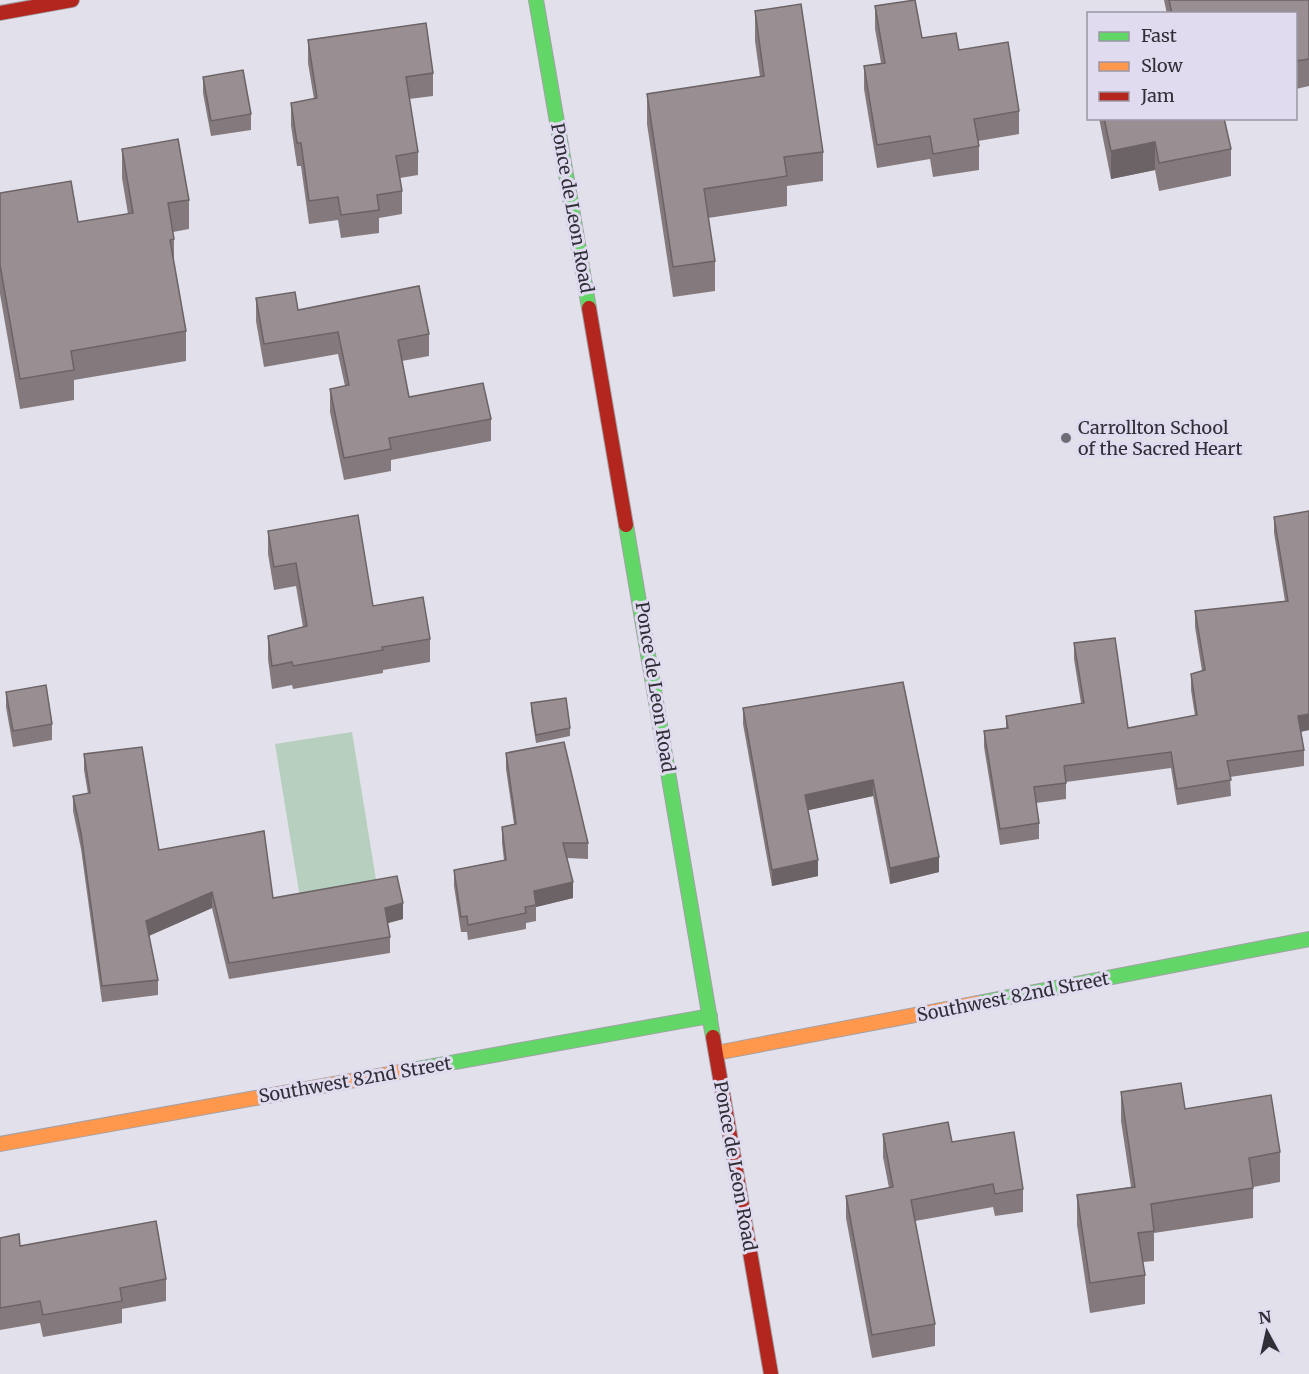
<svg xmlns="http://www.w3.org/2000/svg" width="1309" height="1374" viewBox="0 0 1309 1374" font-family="Merriweather,serif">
<rect width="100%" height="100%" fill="#e2e0ea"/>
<path fill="#b7cfbf" d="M352 732 379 898 302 910 275 744Z"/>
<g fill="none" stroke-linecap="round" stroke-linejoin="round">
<g stroke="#a2a0a7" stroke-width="16">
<path id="fast" d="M536 0 589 308
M626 525 713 1037
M978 1003 1309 939
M411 1070 710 1016"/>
</g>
<g stroke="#a2a0a7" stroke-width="16">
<path id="slow" d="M716 1053 978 1003
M0 1144 411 1070"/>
</g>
<g stroke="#a2a0a7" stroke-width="16">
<path id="jam" d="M0 13 72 0
M589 308 626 525
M713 1037 771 1374"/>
</g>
<use href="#fast" stroke="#63d668" stroke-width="14"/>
<use href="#slow" stroke="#ff974d" stroke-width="14"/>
<use href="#jam" stroke="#b3261e" stroke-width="14"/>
</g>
<path fill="#847a7d" d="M1164 0H1309V86L1296 89V14H1167Z
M875 6 922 38 959 50 1019 111V134L978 141 979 146V170L933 177 930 159 877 168 864 89V66L881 63 875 29Z
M755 11 823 152V181L787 186V206L708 218 715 261V291L673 297 647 124V94L760 77 755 41Z
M308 40 433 73V96L409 99 418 152V175L400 178 402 191V214L379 218V233L341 238 338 220 309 224 301 166H297L291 126V103L314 99 308 63Z
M203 77 251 114V130L211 136 203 93Z
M1099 118H1224L1231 149V176L1159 191 1155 170 1111 179Z
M122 149 189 200V229L173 232 174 239V263L186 331V361L74 380V400L20 409 0 294V193L78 222 128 214 122 178Z
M256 298 298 310 429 334V356L402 361 409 397 491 419V441L391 460V471L344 480 330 412V389L345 386 338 354 264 367 256 321Z
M1309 511V730L1301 732 1304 750V766L1230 777 1231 796 1177 805 1171 768 1066 782V799L1036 803 1039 823V839L1000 845 984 747V731L1006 728V716L1081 703 1074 659V643L1128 728 1195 716 1191 690V674L1202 671 1195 627V611L1285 601 1274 533V517Z
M268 531 373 606 430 639V662L383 670V673L293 689 292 685 272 689 268 659V636L303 627 296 586 274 590 268 554Z
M903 682 939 872 890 884 873 796 808 810 818 876 772 886 743 724V708Z
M6 692 52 724V740L13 747 6 707Z
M531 703 570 728V736L536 743 531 711Z
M506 753 588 843V859L567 858 573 898 536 907V921L526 923V929L468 940 467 932H461L454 886V870L504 860 502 843V827L514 824 506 769Z
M84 754 159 850 273 898 403 919 387 923 390 937V953L229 979 212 908 149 936 158 980V995L102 1002 81 849 73 811V796L88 794 84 770Z
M1121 1092 1185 1109 1280 1152V1182L1253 1187V1218L1154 1233V1261L1143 1262 1145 1275V1304L1090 1313 1077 1225V1195L1131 1187 1121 1121Z
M883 1134 952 1142 1023 1189V1212L995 1216 993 1207 915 1221 935 1324V1346L872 1358 846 1218V1196L889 1188 883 1157Z
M0 1238 20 1246 166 1279V1301L122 1309V1323L43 1337 40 1323 0 1330Z"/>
<path fill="#6b6366" d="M1155 142V170L1111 179V151Z
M1309 714V730L1298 732V716Z
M873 780V796L805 811V795Z
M939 857V872L890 884V868Z
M818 860V876L772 886V870Z
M573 882V898L536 907 534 891Z
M212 892V908L146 937V921Z
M403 903V919L385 924V908Z"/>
<path fill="#998e91" stroke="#6b6366" stroke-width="1.5" d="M915 0 922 38 956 33 959 50 1008 42 1019 111 974 119 979 146 933 154 930 136 877 145 864 66 885 63 875 6Z
M1169 0H1309V59L1296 61V14H1172Z
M801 4 823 152 784 157 787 176 704 189 715 261 673 267 647 94 764 76 755 11Z
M426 23 433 73 406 77 418 152 396 156 402 191 377 195 379 210 341 215 338 197 309 201 301 143H297L291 103 317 98 308 40Z
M243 70 251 114 211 121 203 77Z
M1104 118H1224L1231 149 1159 163 1155 142 1111 151Z
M178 139 189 200 168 203 174 239 170 240 186 331 71 351 74 370 20 379 0 265V193L71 181 78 222 133 213 122 149Z
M419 286 429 334 398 340 409 397 483 383 491 419 389 438 391 449 344 458 330 389 349 385 338 332 264 344 256 298 295 292 298 310Z
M1309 511V714L1298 716 1304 750 1227 761 1231 780 1177 789 1171 752 1064 766 1066 783 1034 787 1039 823 1000 829 984 731 1008 728 1006 716 1084 703 1074 643 1115 638 1128 728 1197 715 1191 674 1205 670 1195 611 1288 601 1274 517Z
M358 515 373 606 423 597 430 639 382 647 383 650 293 666 292 662 272 666 268 636 307 626 296 563 274 567 268 531Z
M903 682 939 857 890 868 873 780 805 795 818 860 772 870 743 708Z
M46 685 52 724 13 731 6 692Z
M566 698 570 728 536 735 531 703Z
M564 742 588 843H563L573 882 534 891 536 905 525 907 526 913 468 925 467 916 461 917 454 870 506 860 502 827 516 824 506 753Z
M142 747 159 850 264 831 273 898 397 876 403 903 385 908 390 937 229 963 212 892 146 921 158 980 102 986 81 833 73 796 90 793 84 754Z
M1181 1083 1185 1109 1271 1095 1280 1152 1249 1158 1253 1188 1151 1204 1154 1231 1138 1233 1145 1275 1090 1283 1077 1195 1135 1187 1121 1092Z
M948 1122 952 1142 1014 1132 1023 1189 995 1194 993 1184 911 1200 935 1324 872 1335 846 1196 893 1187 883 1134Z
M156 1221 166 1279 120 1288 122 1301 43 1315 40 1301 0 1308V1238L19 1234 20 1246Z"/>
<circle fill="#6e6c75" stroke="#e0dbef" stroke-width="2" cx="1066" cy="438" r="6"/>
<g text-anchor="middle" stroke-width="6" stroke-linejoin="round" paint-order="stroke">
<g font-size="18" fill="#302e36" stroke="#e0dbef">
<text transform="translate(572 208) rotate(80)" y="6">Ponce de Leon Road</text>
<text transform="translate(655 687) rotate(81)" y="6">Ponce de Leon Road</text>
<text transform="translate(1013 997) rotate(-11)" y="6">Southwest 82nd Street</text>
<text transform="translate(355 1080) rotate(-10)" y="6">Southwest 82nd Street</text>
<text transform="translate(735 1166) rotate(80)" y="6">Ponce de Leon Road</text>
</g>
<g font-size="18" fill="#302e36" stroke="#e0dbef" text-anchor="start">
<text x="1078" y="434">Carrollton School<tspan x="1078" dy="21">of the Sacred Heart</tspan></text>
</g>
</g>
<rect x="1087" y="12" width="210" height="108" fill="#e0dbef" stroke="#9a96a5" stroke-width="1.5"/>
<rect x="1099" y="32" width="30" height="9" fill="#63d668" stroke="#9a96a5" stroke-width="1.5"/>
<text x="1141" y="42" font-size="18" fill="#302e36">Fast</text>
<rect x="1099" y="62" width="30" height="9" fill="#ff974d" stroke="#9a96a5" stroke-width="1.5"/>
<text x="1141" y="72" font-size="18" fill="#302e36">Slow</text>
<rect x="1099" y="92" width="30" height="9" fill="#b3261e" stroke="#9a96a5" stroke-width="1.5"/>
<text x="1141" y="102" font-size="18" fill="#302e36">Jam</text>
<g transform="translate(1267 1332) rotate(352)" stroke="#e0dbef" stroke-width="4.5" paint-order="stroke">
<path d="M0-4.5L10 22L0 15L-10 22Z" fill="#302e36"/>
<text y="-9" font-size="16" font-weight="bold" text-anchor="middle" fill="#302e36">N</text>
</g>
</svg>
